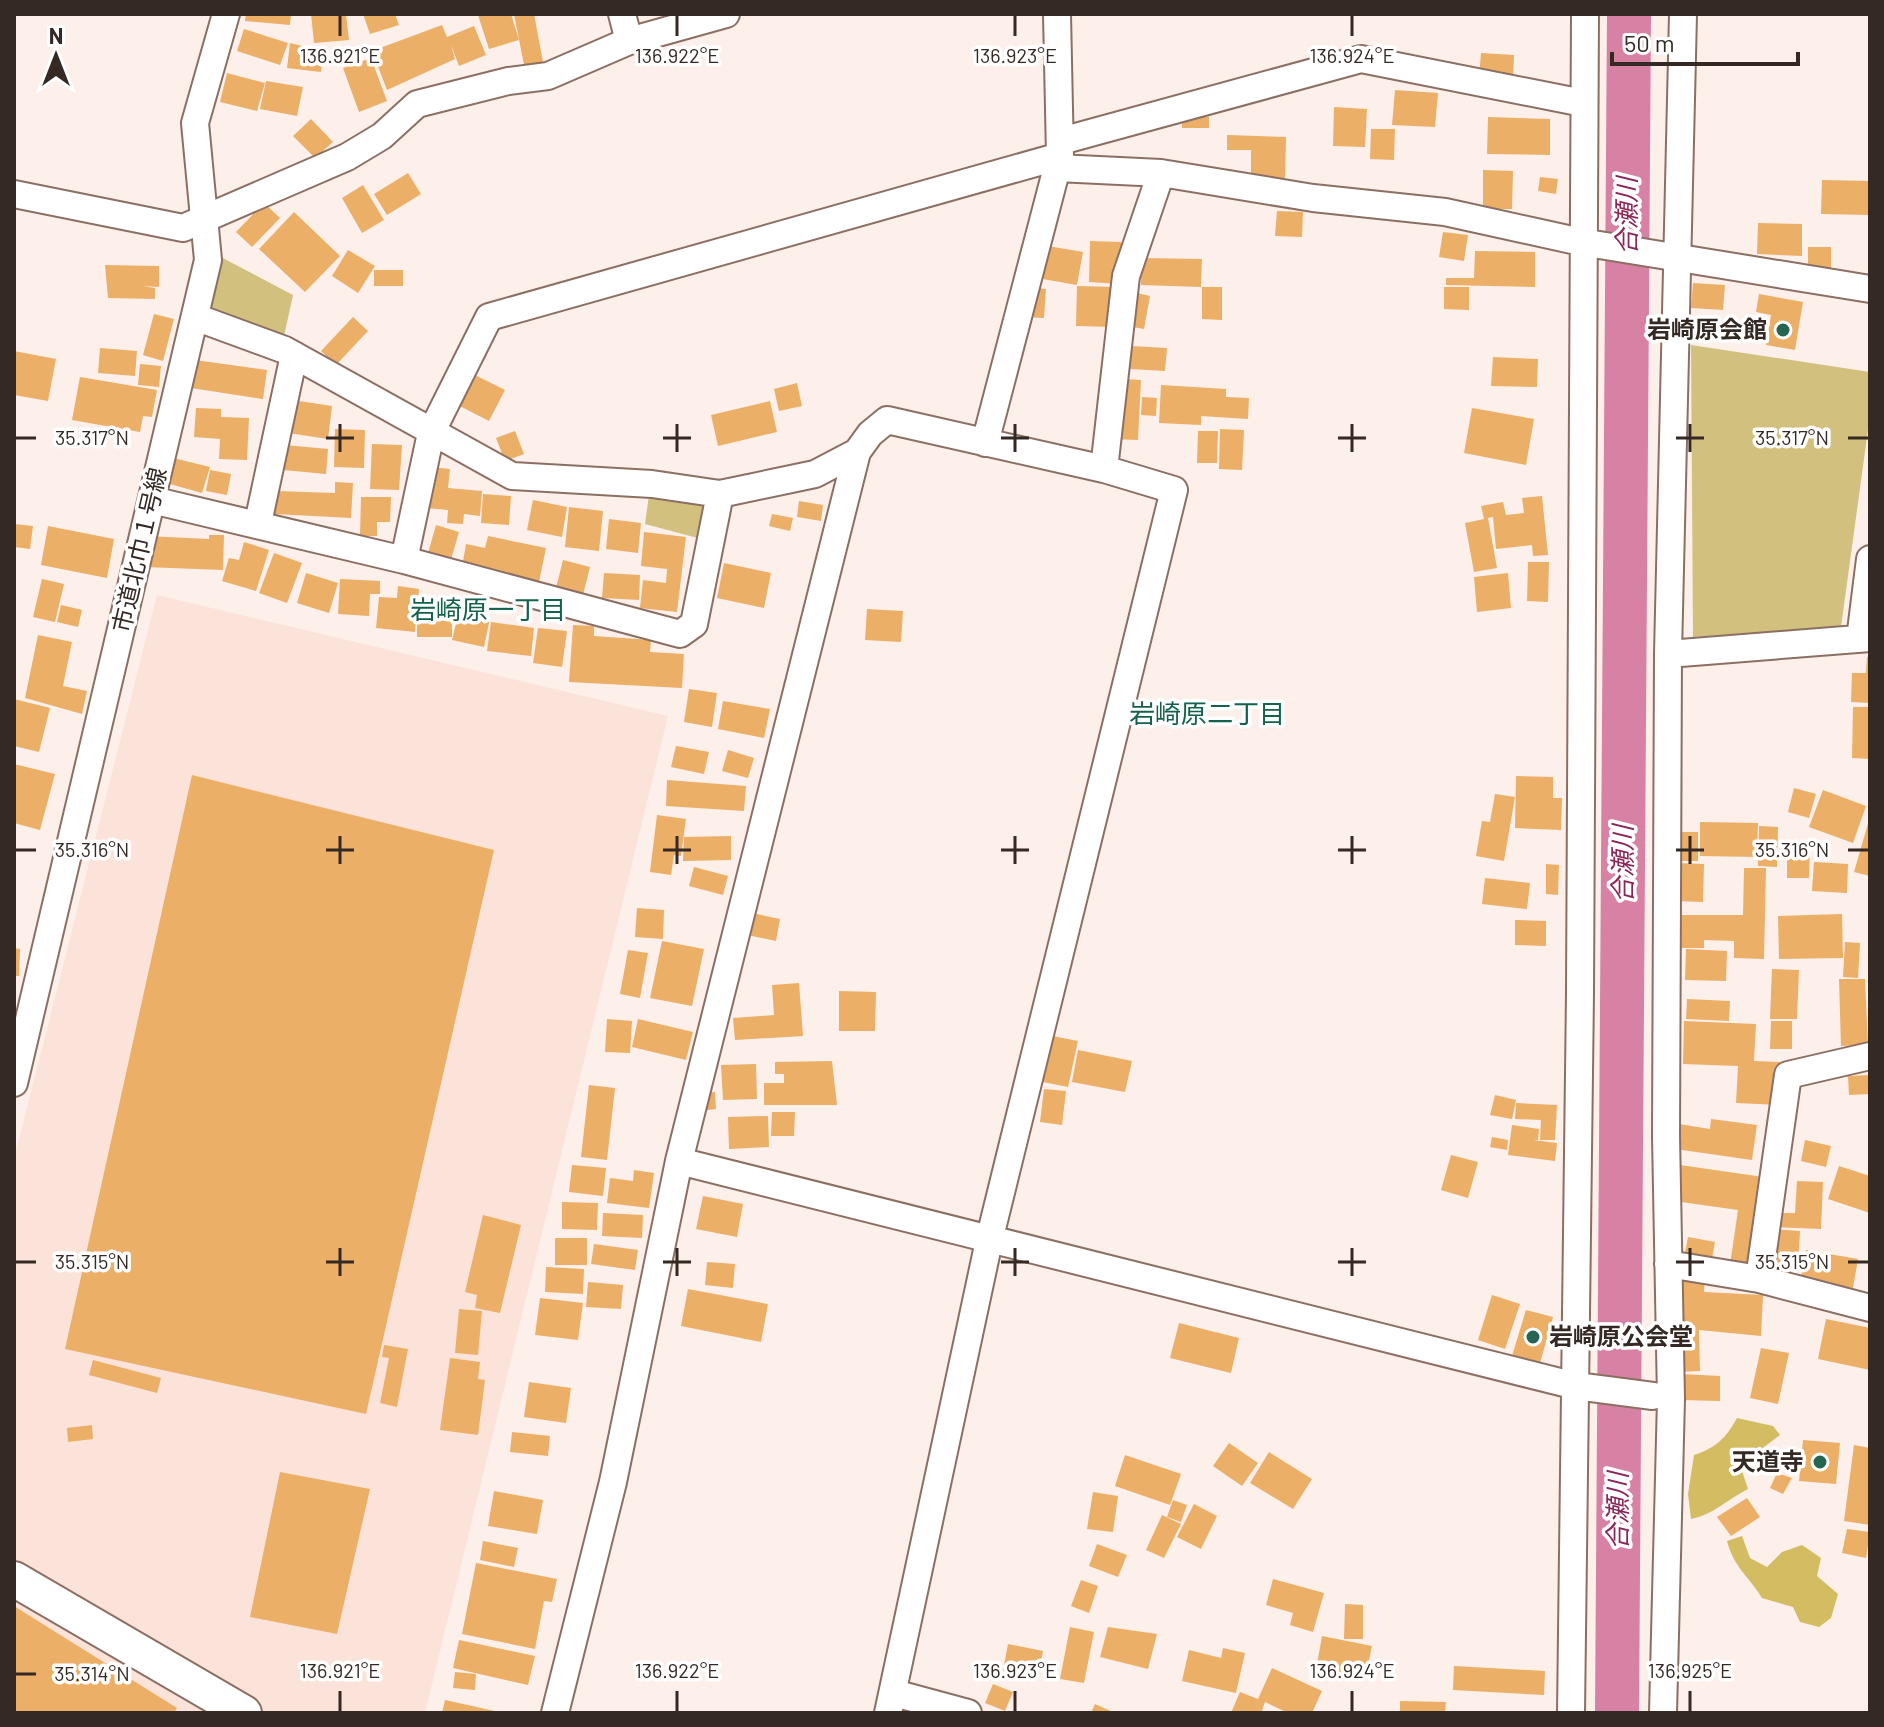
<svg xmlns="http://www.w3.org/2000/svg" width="1884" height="1727" viewBox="0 0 1884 1727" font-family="Barlow,'Noto Sans JP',sans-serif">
<rect width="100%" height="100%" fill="#fdefea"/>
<path fill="#fce3d9" d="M157 595 668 716 425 1713H14V1159Z"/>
<path fill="#d2c07e" d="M217 255 293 295 283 341 205 311Z
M1691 345 1870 372V415L1841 627 1693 637Z
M650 488 713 498 709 541 645 524Z"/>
<path fill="#d4bc62" d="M1737 1418 1773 1426 1780 1435 1740 1465 1748 1489C1728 1499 1713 1515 1691 1519L1688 1494 1694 1455C1716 1448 1726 1438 1737 1418Z
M1742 1536 1750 1558 1767 1567 1782 1552 1802 1545 1821 1558 1817 1576 1838 1594 1831 1618 1819 1627 1800 1622 1793 1607 1762 1598C1748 1575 1734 1568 1727 1541Z"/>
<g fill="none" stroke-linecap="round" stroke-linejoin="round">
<path stroke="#d781a5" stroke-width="44" d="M1617 1713 1629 14"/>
</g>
<path fill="#ecaf67" d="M246 14H291L290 25 245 21Z
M311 14H346L349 40 314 43Z
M363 14H395L399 25 370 34Z
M511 14 519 40 489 49 478 15Z
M514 14H534L543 62 524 65Z
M442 25 447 37 474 26 486 55 459 66 451 45 455 59 387 90 372 51Z
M244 29 288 43 280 65 237 51Z
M290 43 323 51 321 72 287 68Z
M1481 53 1514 55 1513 79 1479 78Z
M371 58 387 101 359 112 343 68Z
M227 73 265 83 257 111 220 102Z
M266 81 303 87 297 116 260 109Z
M1395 90 1438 93 1435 127 1392 125Z
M1334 107 1367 109 1365 147 1333 146Z
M1182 116 1209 117V128H1182Z
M1488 117 1550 119V155L1487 154Z
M311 119 333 142 315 158 293 136Z
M1371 129H1395L1394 160 1370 159Z
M1227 135 1286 137 1285 182H1251V150H1227Z
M1483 170 1513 171 1512 209H1483Z
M408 173 421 194 387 215 374 194Z
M1540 177 1558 179 1556 194 1538 191Z
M1822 180 1870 181V215L1821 214Z
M363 185 384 220 362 233 342 198Z
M264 203 280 218 252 247 236 232Z
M1277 211 1303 212 1302 237 1275 236Z
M294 212 340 256 305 292 259 249Z
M1758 223 1802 224V256L1757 254Z
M1443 232 1468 235 1464 261 1439 257Z
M1090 241 1121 242 1120 284 1089 282Z
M1042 245 1083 252 1077 285 1037 278Z
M1808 247H1831V270L1808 269Z
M348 250 375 266 358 293 332 276Z
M1475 251 1535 252V287L1446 285V278H1474Z
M1141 258 1202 259 1201 287 1141 285Z
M105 265 159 266V287L143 286 155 288V299L108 298Z
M374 270H403V286H374Z
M1693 283 1725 285 1723 310 1691 308Z
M1077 286 1114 287 1113 327 1076 326Z
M1026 287 1046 289 1044 318 1025 317Z
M1202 287H1222V320L1202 319Z
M1444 287H1469V310L1444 309Z
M1128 291 1150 296 1144 329 1121 325Z
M1759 294 1803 302 1795 350 1766 345 1771 315 1756 312Z
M154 314 174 319 163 361 143 355Z
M353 317 368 331 336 365 321 351Z
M1131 346 1167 348 1165 371 1130 369Z
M100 348 137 351 135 376 98 373Z
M14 351 56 359 48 401 14 395Z
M1493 357 1538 359 1537 387 1491 386Z
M195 360 267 370 263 399 191 388Z
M140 364 161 366 159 387 138 385Z
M467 371 505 390 489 421 452 402Z
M80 377 157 390 152 417 143 416 140 432 72 420Z
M1124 379 1141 380 1138 440 1111 439Z
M797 383 802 406 779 411 774 389Z
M1161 385 1226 389V397L1249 398 1248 419 1201 416V425L1159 423Z
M1142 397 1157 398 1156 416 1141 415Z
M292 400 332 406 328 439 288 433Z
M770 401 777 432 718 446 711 415Z
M196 408 221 409V417L249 418 247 460 219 459 220 439 194 437Z
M1472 408 1534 419 1526 465 1464 453Z
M335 429 365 430 364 468 334 467Z
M1220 429 1244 430 1242 470 1219 469Z
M515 431 524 454 505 461 496 438Z
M1198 431H1218L1217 463H1197Z
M372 444 402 445 399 490 370 489Z
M285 445 328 449 326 474 283 470Z
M173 458 210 467 202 493 166 483Z
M431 467 450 469 448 488 482 491 480 516 464 514 463 524 447 523 448 510 427 508Z
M210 470 231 474 227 495 206 491Z
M335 482 353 483 351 518 275 514 276 491 335 493Z
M483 494 511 496 509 525 481 523Z
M1542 496 1548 555 1533 556 1532 545 1496 549 1493 517 1488 518 1497 568 1474 572 1465 523 1484 519 1481 506 1503 502 1506 515 1524 513 1522 498Z
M361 497H391L390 522H377V536H360Z
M533 500 567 507 562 537 527 530Z
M799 501 823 505 821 521 797 517Z
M569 507 603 511 599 551 565 547Z
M772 514 793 518 790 531 769 526Z
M609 519 641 523 638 553 606 549Z
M14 524 33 526 30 549 14 547Z
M436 525 459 532 450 563 427 557Z
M48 526 114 539 107 578 41 565Z
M644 532 686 537 677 612 640 608 643 580 666 583 667 569 641 566Z
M209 535H224L223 570 145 567 146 536 209 539Z
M488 536 546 548 539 582 462 567 466 544 485 548Z
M244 542 269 550 256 591 222 581 229 558 239 560Z
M274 553 302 563 287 603 259 593Z
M563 560 590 567 583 595 556 588Z
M1528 562H1549L1548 602 1527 601Z
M724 563 771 573 764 608 717 598Z
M306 573 338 583 329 613 297 603Z
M604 573 640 575 639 600 602 598Z
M1508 573 1511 608 1477 612 1474 577Z
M42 579 64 584 55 622 33 617Z
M340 579 380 581V594H370L369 616 338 614Z
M398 586 419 589 415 632 376 628 379 597 397 598Z
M61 605 82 610 78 627 57 622Z
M417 608H452V637H417Z
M867 609 903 611 901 642 865 640Z
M459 611 490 618 484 647 452 640Z
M491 622 534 628 531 656 487 651Z
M573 625 594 626V636L651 640 650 652 684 654 682 688 569 682Z
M538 628 567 631 562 667 533 663Z
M38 635 72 642 63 686 87 691 82 714 25 698Z
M1867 657H1870V703L1851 702 1852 673H1866Z
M689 689 717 693 712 727 684 722Z
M14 699 50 708 39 752 14 746Z
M723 701 770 709 764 738 718 729Z
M1853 707H1870V759L1852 758Z
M676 746 709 752 704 774 671 767Z
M728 750 754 758 748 778 722 771Z
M14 764 55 774 40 830 14 823Z
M192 775 494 850 366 1414 65 1349Z
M1516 776 1553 777V798H1562L1561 830 1515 828Z
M667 780 746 786 744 811 666 806Z
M1794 788 1816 794 1809 818 1788 812Z
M1823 790 1866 806 1853 843 1809 827Z
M1495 794 1515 797 1504 861 1476 856 1482 821 1490 822Z
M657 815 686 819 681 856 674 855 671 875 650 872Z
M1869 820H1870V876L1854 872Z
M1700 822 1758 823 1757 857 1700 856Z
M1759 826 1778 827 1777 867 1758 866Z
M1675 832H1698V861H1675Z
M731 836V860L683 861 684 837Z
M1787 846H1810L1809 878H1787Z
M1814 862 1848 864 1847 893 1812 891Z
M1676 863 1704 864 1703 902 1674 901Z
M1546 864 1559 865 1558 895 1546 894Z
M694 867 728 876 723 895 689 886Z
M1744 868H1766L1764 959 1734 958V941L1704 940V948H1681V915H1743Z
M1485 878 1530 883 1527 909 1482 904Z
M637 908 664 910 663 939 635 937Z
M747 912 780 919 776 941 742 934Z
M1842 914 1843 958 1779 959 1778 916Z
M1515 920 1546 921V946L1515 945Z
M662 941 704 949 692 1006 650 998Z
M1845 942 1860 943 1858 978 1843 977Z
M14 948 20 949 19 976H14Z
M1686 949 1727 951 1726 981 1685 980Z
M628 950 648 953 640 998 620 994Z
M1772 969 1799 970 1797 1019H1770Z
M1839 979H1865L1868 1045 1841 1046Z
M799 983 803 1036 735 1040 733 1018 774 1015 772 985Z
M839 991 876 992 875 1031H839Z
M1687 999 1730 1001 1729 1021 1686 1019Z
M607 1019 632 1021 630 1053 605 1052Z
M638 1019 693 1032 686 1060 632 1047Z
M1684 1021 1756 1024 1754 1061 1781 1062 1779 1105 1736 1103 1738 1066 1683 1064Z
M1771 1021H1792V1049H1770Z
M1053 1036 1078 1041 1068 1087 1043 1082Z
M1078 1050 1132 1061 1125 1092 1072 1082Z
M832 1061 837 1105H764V1083H784V1074H775V1062Z
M756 1064 757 1099 723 1100 721 1065Z
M1870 1075V1094L1849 1095 1848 1076Z
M589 1085 615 1088 607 1160 581 1157Z
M1044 1089 1066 1091 1062 1125 1040 1122Z
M715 1092 716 1109 700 1111 698 1094Z
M1495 1095 1516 1100 1512 1119 1490 1115Z
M1516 1103 1557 1105 1555 1140H1540L1541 1120 1515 1119Z
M772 1112H795L794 1136H771Z
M768 1116 769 1147 729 1149 728 1117Z
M1711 1119 1757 1125 1752 1160 1675 1149 1679 1124 1710 1129Z
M1512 1125 1539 1129 1538 1140H1533L1557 1143 1555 1161 1508 1155Z
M1492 1137 1508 1140 1507 1150 1490 1147Z
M1805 1140 1831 1146 1826 1167 1801 1161Z
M1451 1155 1478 1162 1468 1198 1441 1190Z
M572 1165 606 1168 603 1196 569 1192Z
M1680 1165 1770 1178 1756 1269 1730 1265 1738 1210 1674 1201Z
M1839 1166 1870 1176V1213L1828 1199Z
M634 1170 654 1173 649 1208 607 1203 610 1178 633 1181Z
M1797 1181 1823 1182 1821 1229 1775 1227 1776 1213H1795Z
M703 1196 743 1204 737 1237 696 1229Z
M562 1202 598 1203 597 1230 562 1229Z
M603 1213 643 1215 642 1238 602 1236Z
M483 1215 521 1225 500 1313 475 1308 477 1295 465 1292Z
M1771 1229 1800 1231 1798 1265 1769 1263Z
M1688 1237 1715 1242 1711 1264 1684 1258Z
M555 1238H587V1265H555Z
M594 1244 638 1250 635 1270 591 1264Z
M1806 1250 1858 1259 1853 1288 1801 1278Z
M707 1262 735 1264 733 1288 705 1285Z
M546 1267 584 1269 583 1294 545 1292Z
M1680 1276 1705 1277 1704 1292 1763 1295 1761 1336 1699 1330 1700 1371 1676 1372 1674 1331 1696 1328H1677Z
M588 1282 623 1285 621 1309 586 1307Z
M688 1289 768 1304 761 1342 681 1326Z
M1492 1295 1520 1304 1505 1349 1478 1340Z
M540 1298 583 1303 578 1340 535 1335Z
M459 1309 482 1311 478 1355 455 1353Z
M1526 1310 1553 1317 1540 1363 1512 1356Z
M1826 1319 1870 1328V1370L1818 1359Z
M1179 1323 1239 1338 1231 1373 1170 1358Z
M384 1345 408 1349 397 1407 380 1403 389 1358 382 1357Z
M1761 1348 1789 1353 1778 1404 1750 1398Z
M450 1358 480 1362 478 1379 485 1380 478 1435 440 1430Z
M93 1360 161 1378 157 1393 89 1375Z
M1681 1374 1720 1376V1401L1680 1400Z
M529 1382 571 1388 566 1423 524 1417Z
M92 1425 93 1439 68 1442 67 1428Z
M512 1432 550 1436 548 1456 510 1452Z
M1803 1440 1840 1443 1836 1484 1799 1481Z
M1229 1443 1258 1463 1242 1486 1213 1466Z
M1854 1445 1870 1448V1525L1844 1521Z
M1269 1452 1312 1479 1293 1509 1250 1483Z
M1125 1455 1181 1474 1170 1505 1115 1486Z
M280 1472 370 1489 337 1634 250 1617Z
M1777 1473 1792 1478 1783 1494 1770 1488Z
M494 1491 543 1500 537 1534 488 1526Z
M1093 1492 1118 1496 1113 1532 1087 1529Z
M1747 1498 1760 1517 1731 1536 1717 1517Z
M1173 1500 1187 1505 1181 1522 1167 1517Z
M1194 1504 1217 1516 1201 1549 1177 1537Z
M1162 1515 1181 1524 1164 1558 1146 1550Z
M1847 1529 1870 1532 1866 1558 1842 1553Z
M483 1541 518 1548 514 1567 480 1560Z
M1097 1544 1127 1555 1118 1577 1089 1566Z
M476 1563 557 1579 552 1602 544 1601 535 1649 462 1634Z
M1273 1579 1324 1593 1313 1632 1290 1625 1293 1613 1266 1605Z
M1081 1580 1098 1586 1089 1613 1071 1606Z
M1345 1604 1363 1605V1639H1344Z
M14 1606 177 1708 174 1713H14Z
M1070 1627 1094 1632 1084 1683 1060 1679Z
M1108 1627 1157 1634 1148 1669 1100 1657Z
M1322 1636 1372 1646 1365 1679 1316 1670Z
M459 1640 535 1656 528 1685 453 1668Z
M1008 1644 1043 1651 1038 1678 1003 1671Z
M1223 1648 1245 1653 1236 1693 1182 1681 1189 1650 1221 1658Z
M1454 1666 1545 1671 1544 1695 1453 1690Z
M1272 1668 1322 1691 1312 1713H1288L1265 1702 1261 1713H1231L1240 1692 1258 1699Z
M455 1672 476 1674 475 1690 453 1688Z
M993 1684 1013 1692 1005 1711 985 1703Z
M445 1700 499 1712V1713H442Z
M1400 1701 1446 1702 1445 1713H1400Z
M1095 1704 1115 1713H1091Z"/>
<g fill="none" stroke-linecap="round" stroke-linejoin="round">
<g stroke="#8c6f63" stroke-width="30">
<path id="minor" d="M622 14 629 41
M1061 141 1361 59 1583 103
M1057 168 1161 173
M14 194 183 228 347 157 382 136 417 104 508 81 548 76 629 41 726 14
M195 317 285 350 512 476 652 484 720 494 815 474 857 452
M985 443 1060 156 1057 14
M1104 469 1126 276 1161 173 1313 198 1445 212 1581 242 1870 289
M152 500 404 560 680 634 694 624 720 494
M258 523 294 355
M404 560 431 433 489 317 1060 156
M1860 639 1870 559
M1668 654 1870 638
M14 1083 208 260 195 123 226 14
M679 1161 1576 1386 1653 1396
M1668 1264 1759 1279 1870 1308
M1759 1279 1788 1075 1870 1056
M894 1693 968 1713
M555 1713 613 1482 679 1161 857 452 870 434 887 420 1104 469 1174 490 989 1241 888 1713
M1571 1713 1580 993 1585 14
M1663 1713 1671 1399 1666 1136 1668 654 1683 14"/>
</g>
<g stroke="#8c6f63" stroke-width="38">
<path id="major" d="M14 1579 244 1713"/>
</g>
<use href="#minor" stroke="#fff" stroke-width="26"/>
<use href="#major" stroke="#fff" stroke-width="34"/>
</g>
<path fill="none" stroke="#352924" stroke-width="3" d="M340 16V36M677 16V36M1015 16V36M1352 16V36M340 424V452M677 424V452M1015 424V452M1352 424V452M1690 424V452M16 438H36M326 438H354M663 438H691M1001 438H1029M1338 438H1366M1676 438H1704M1848 438H1868M340 836V864M677 836V864M1015 836V864M1352 836V864M1690 836V864M16 850H36M326 850H354M663 850H691M1001 850H1029M1338 850H1366M1676 850H1704M1848 850H1868M340 1248V1276M677 1248V1276M1015 1248V1276M1352 1248V1276M1690 1248V1276M16 1262H36M326 1262H354M663 1262H691M1001 1262H1029M1338 1262H1366M1676 1262H1704M1848 1262H1868M16 1674H36M340 1691V1711M677 1691V1711M1015 1691V1711M1352 1691V1711M1690 1691V1711"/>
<g fill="#256552" stroke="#fff" stroke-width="3">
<circle cx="1783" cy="330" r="8"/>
<circle cx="1533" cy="1337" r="8"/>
<circle cx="1820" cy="1462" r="8"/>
</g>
<g text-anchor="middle" stroke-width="7" stroke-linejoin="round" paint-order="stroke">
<g font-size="24" font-weight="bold" fill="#352924" stroke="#fff" text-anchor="end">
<text x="1767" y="338">岩崎原会館</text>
<text x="1549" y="1345" text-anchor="start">岩崎原公会堂</text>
<text x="1804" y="1470">天道寺</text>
</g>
<g font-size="24" fill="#352924" stroke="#fff">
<text transform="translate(140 550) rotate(-77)" y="8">市道北巾１号線</text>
</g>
<g font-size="26" font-style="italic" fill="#8b2659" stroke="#fff">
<text transform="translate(1627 216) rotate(-90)" y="9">合瀬川</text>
<text transform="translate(1623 864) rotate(-90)" y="9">合瀬川</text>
<text transform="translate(1618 1511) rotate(-90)" y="9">合瀬川</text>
</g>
<g font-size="26" fill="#14624e" stroke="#fff">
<text x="488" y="619">岩崎原一丁目</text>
<text x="1207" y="723">岩崎原二丁目</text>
</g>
</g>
<g font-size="20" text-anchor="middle" fill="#352924" stroke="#fff" stroke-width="7" stroke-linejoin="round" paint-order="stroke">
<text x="340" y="63">136.921°E</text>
<text x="677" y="63">136.922°E</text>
<text x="1015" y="63">136.923°E</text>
<text x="1352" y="63">136.924°E</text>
<text x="92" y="445">35.317°N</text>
<text x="1792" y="445">35.317°N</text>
<text x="92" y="857">35.316°N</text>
<text x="1792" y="857">35.316°N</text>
<text x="92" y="1269">35.315°N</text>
<text x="1792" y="1269">35.315°N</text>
<text x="340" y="1678">136.921°E</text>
<text x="677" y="1678">136.922°E</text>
<text x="1015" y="1678">136.923°E</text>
<text x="1352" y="1678">136.924°E</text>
<text x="1690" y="1678">136.925°E</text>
<text x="92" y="1681">35.314°N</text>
</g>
<rect width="1884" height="1727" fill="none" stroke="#352924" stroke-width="32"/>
<g transform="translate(56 56)" stroke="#ffffff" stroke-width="6" paint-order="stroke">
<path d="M0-6L14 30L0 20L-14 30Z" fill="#352924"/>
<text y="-12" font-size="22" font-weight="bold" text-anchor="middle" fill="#352924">N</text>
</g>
<path d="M1612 52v12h186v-12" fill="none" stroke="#352924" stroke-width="4"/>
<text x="1624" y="52" font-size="24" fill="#352924" stroke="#ffffff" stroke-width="6" paint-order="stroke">50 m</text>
</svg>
